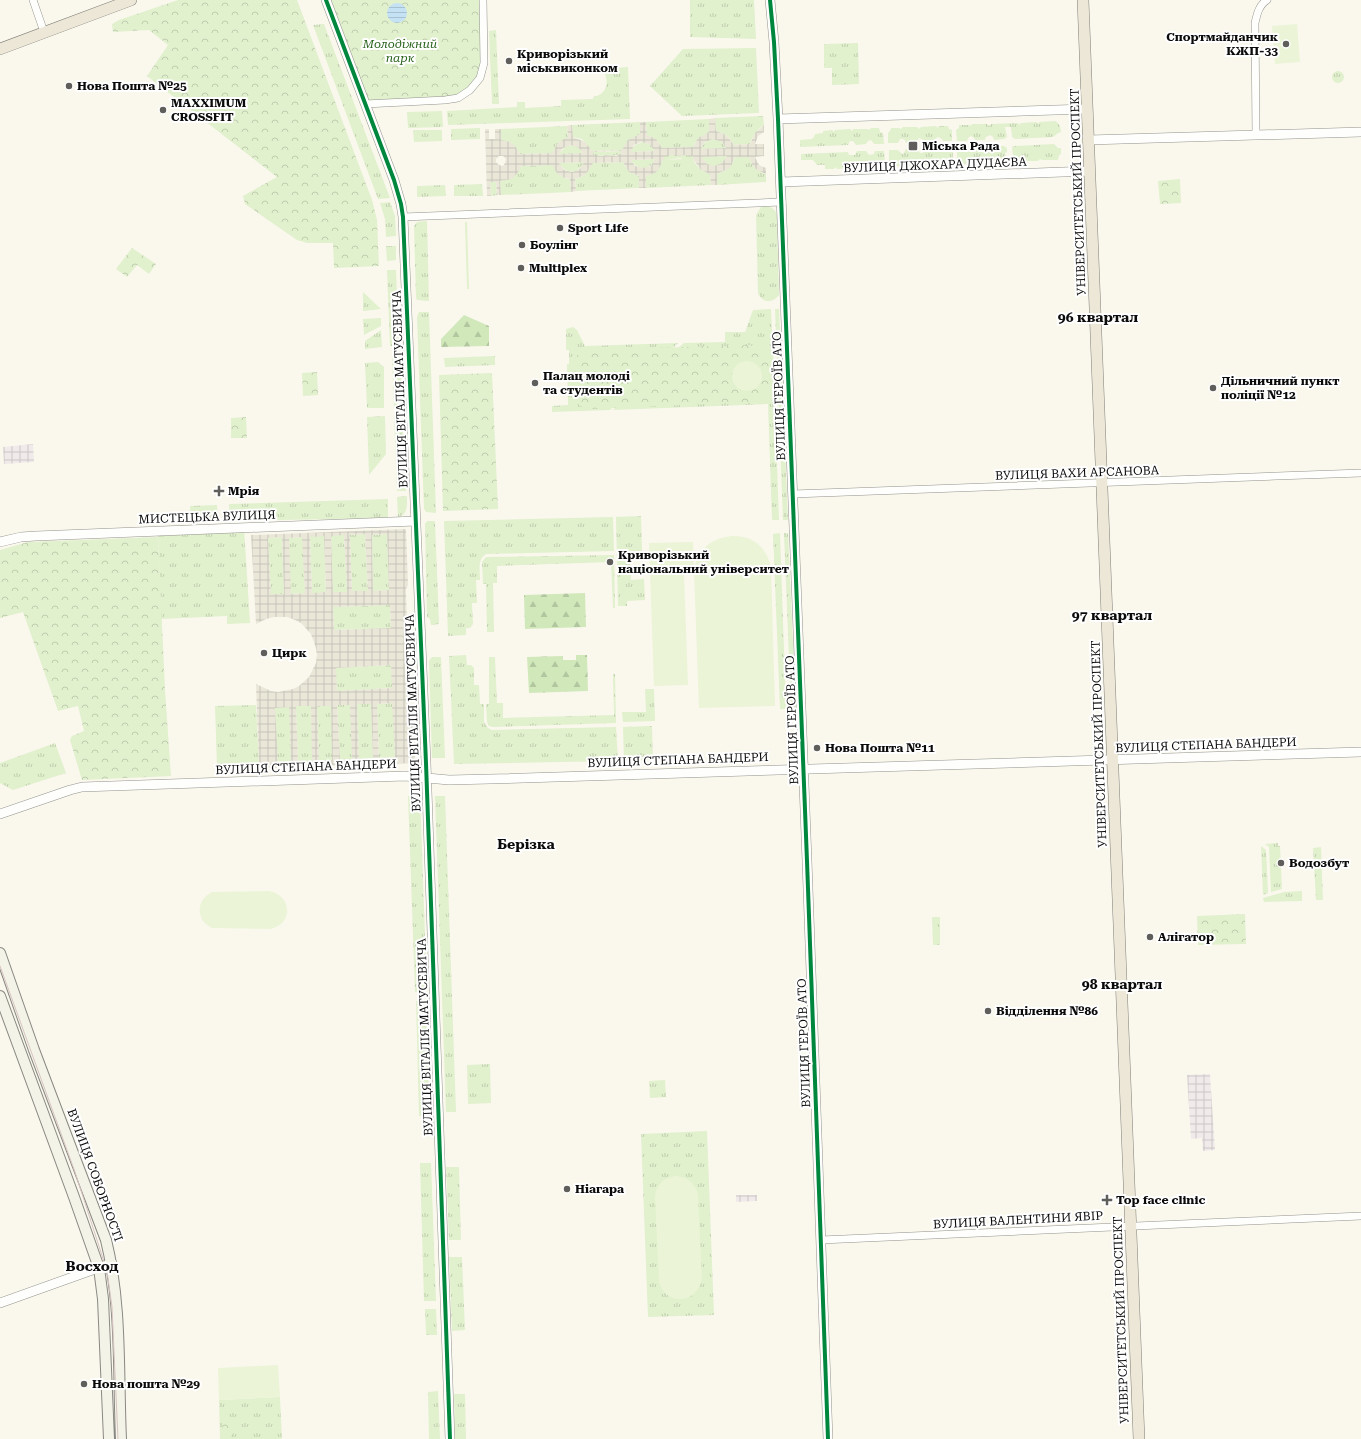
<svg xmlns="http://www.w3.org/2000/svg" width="1361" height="1439" viewBox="0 0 1361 1439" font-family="'Roboto Serif',serif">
<defs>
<pattern id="industrial-grid" width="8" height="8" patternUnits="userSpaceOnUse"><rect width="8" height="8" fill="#f1eaeb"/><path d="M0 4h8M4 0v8" fill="none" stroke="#cdc7c8"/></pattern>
<pattern id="grass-tufts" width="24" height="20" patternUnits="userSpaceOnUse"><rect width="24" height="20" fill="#e1f0cd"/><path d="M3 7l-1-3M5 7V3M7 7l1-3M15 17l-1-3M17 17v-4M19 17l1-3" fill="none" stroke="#c0ccaf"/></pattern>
<pattern id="forest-firs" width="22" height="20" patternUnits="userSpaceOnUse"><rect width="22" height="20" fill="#d1e8bb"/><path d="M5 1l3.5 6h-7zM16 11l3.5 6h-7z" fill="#b2c69f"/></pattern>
<pattern id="park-crowns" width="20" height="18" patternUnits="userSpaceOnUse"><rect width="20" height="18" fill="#e1f0cd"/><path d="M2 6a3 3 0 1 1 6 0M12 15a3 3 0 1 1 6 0" fill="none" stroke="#c0ccaf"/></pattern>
<pattern id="plaza-grid" width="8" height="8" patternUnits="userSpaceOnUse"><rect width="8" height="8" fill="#eae7d9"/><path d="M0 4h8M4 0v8" fill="none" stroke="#c7c5b9"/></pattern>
<pattern id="water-rules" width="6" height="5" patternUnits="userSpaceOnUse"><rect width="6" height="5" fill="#c4e2f4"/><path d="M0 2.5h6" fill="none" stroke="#a7c1d0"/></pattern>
</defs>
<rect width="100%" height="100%" fill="#faf8ed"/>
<path fill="url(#industrial-grid)" d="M33 444 34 462 4 464 3 447Z
M1210 1074 1215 1150 1203 1151 1202 1138 1191 1139 1187 1075Z
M757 1195V1201L736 1202V1195Z"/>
<path fill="url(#grass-tufts)" d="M690 0H754L756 39 690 37Z
M324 24 390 198 378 199 313 25Z
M496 30 499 104H492L489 31Z
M858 43 859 84 832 85V68H824V44Z
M756 48 759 113 682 116 650 86 683 49Z
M628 67 630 119 448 125 447 111 517 107V102H525V108L561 106V100L593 99V97C608 95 610 79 602 69Z
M1332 77a6 6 0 1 1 12 0a6 6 0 1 1-12 0Z
M442 111 443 127 408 128 407 112Z
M763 116 764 125C757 129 752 137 750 144L734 145C730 137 724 133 716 131L715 118Z
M709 119V132L695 143 693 147 662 148C659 142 653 137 647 135L646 122Z
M1056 121 1060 126 1061 132 1058 133 1053 137 1015 139 1012 137 1011 127H1005L1007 137 1004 139 994 140 993 137 990 135 986 137 985 140H975L974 138 971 136 968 138 967 141H957L956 130 959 128V125H969L971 126 972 124H987L989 126 991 124 1018 123 1019 125 1021 123 1036 122 1038 124 1039 122Z
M640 122V134L622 150 592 151 582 139 573 137 572 125Z
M567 126 568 138 559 142 552 153 520 154C516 146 510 141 501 141V129Z
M936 126 938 128 939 126H948L949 129 952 130V141H943L942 139 938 137 935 139 934 142H924L922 139 919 138 916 142 906 143 905 140 903 139H900L898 143H888V133L890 131 891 128H899L901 129 903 127H917L919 129 921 127Z
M480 128V139L451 140V129Z
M871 128H879L880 132 883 133 884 144H874L871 140 868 141 866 144 856 145 853 141H850L848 145 800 147V140L812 139 814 137 815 134 823 133V131L832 130 834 132 835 130 850 129 852 131 853 129H868L869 130Z
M413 130H442V141L414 142Z
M713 139 722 142 726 148 701 149 705 142Z
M643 142 651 145 655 151 630 152 635 145Z
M1054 144 1058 148H1061V154L1059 155 1058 160H1042L1040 159 1038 161H1023L1021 160 1020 162H993L991 161 989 163H974L972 162 971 163 961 164 960 161 957 159V148L967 147 971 151 974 150 976 147H986L987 149 992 150 994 146H1004L1007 148V152L1005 153 1006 157H1013L1012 147 1015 146Z
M572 145 579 148 584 154H559L565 147Z
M934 148 938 152 942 151 943 148H953V160L950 161 949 164 942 165 940 163 938 165H923L921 164 920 166H905L903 164 901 166H893L892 163 889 162V150H898L902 154 904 153 906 149H916L920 153H923L925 149Z
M621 151V154L612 156V155L598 156 593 155V152Z
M857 151H866L869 155 874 154 875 151H884L885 162 882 164 881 167H873L871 165 870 167 855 168 853 166 852 168 837 169 835 167 834 169H825V165H817L813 160H801V154L848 152 849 155H855Z
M669 155H674V156L688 155 693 156C693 165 702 171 710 174L711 185 646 188V176L654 173 663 160 682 159 681 158 664 160V156Z
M727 156C722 168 707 170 702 157Z
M735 157H749C752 165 757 172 766 174V182L717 185V174C726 171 732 167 735 157Z
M655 159C651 171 637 171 631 160Z
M584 162C579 174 566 175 559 163Z
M623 162C626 169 631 174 639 176V188L576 191 575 179C584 177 589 172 592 163Z
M552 165 567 179H570L571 192 501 195 500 181C511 179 515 176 521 166Z
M490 182H496L497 195 491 196Z
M482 184 483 196H454V185Z
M445 185 446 196 417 197V186Z
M390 202 395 216 396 236 386 237 385 219 380 203Z
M765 206C772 207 776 209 777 217L779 295C772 304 762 303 758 293L756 215 761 207Z
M427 221 429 301 417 300 416 298 414 226 417 222Z
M465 222H467L469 289H467Z
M386 246H396V260L387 261Z
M387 270H396L399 346H390Z
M363 292 381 309 363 311Z
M771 309 774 373 764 374 677 349 684 343 725 342V332H745L753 310Z
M775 309H779L788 520H783Z
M419 312H429L436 513 426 512 424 509 417 317Z
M381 318V326L364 335 363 319Z
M573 327 577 330 585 346 678 343 610 410 552 412V406L568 405 567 364H569V350H566V329Z
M381 330 382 347 365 349V341Z
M392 356H400L402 390 397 396V408H394Z
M495 356V365L445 367 444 358Z
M378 362 384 367V408H367L365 363Z
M774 377 779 520H772L768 404 613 410 622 402 764 378Z
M385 416 386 454 369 475 367 417Z
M394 416H398V426L403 431 406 491H397Z
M407 496C407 505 408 515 398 517L397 497Z
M388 499V518L230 521 229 504Z
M217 505 218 521 191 522 190 506Z
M641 516 642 551 630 552 631 580 644 579 645 600 627 601V606H618L616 517Z
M613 517 614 551 486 554C477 560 480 570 480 580H476L477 603H472L473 624 470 628H466V635L448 636 444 521Z
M427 521H435L439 624 431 625 430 619 427 617 425 524Z
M244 528 250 623 227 624V616L161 619 158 531Z
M780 533 786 709H780L773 534Z
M784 533H788L796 709H791Z
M365 534 368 591H352L350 535Z
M387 534 389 590 373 591 372 535Z
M331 535H344L347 592H333Z
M310 536H324L326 593H312Z
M282 537 284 594H271L268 538Z
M303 537 305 593 290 594 288 538Z
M614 555 615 608H613L611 562 497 566V583H493L494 632H487L486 584H483L482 562 486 557Z
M390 605 391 628 334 630 333 607Z
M466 655 467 665H471L474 668V685H479L480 704H484V722L488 728 492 730 616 727 618 761 454 764 449 656Z
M432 657H441L445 758H432L429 661Z
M489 657H495L497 703H503V718L614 715 613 674H615L616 723 493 727 489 726 487 722 486 704H489Z
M391 665 393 688 337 691 335 668Z
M645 689H654L655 721 623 722 622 712H646Z
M393 703 395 757 379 758 377 704Z
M357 704H371L373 759H359Z
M256 705 259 766 217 767 215 706Z
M337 705H350L353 759 340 760Z
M296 706H311L313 761 298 762Z
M317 706H331L333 760 319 761Z
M275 707H290L291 762H277Z
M652 726 653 760 624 761 623 727Z
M55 743 66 773 13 790 0 783V763Z
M420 795 427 991 415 992 408 796Z
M435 796H445L456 1112H446Z
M1278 843V846H1280L1282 889 1271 892 1269 847 1265 844Z
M1261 846 1266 850 1268 893 1263 895Z
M1321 847 1323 900H1316L1313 848Z
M1302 891V901L1264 902 1263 898 1284 892Z
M932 917H940V945H933Z
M427 1000 430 1116H419L416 1001Z
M490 1064 491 1103 468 1104 467 1065Z
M665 1080 666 1097 650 1098 649 1081Z
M707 1131 714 1315 648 1317 641 1134Z
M420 1163H431L436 1301H424Z
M446 1167H459L461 1240H449Z
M449 1257H462L465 1330 452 1331Z
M425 1309H436L437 1335H426Z
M438 1391 440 1439H429L428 1392Z
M454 1394H465L466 1439H455Z
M280 1397 282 1439H220L219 1400Z"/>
<path fill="url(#forest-firs)" d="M464 315 489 326V346L441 347V339Z
M585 593 586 627 525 629 524 595Z
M576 655H587L588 691 529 693 527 657 563 656V660H576Z"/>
<path fill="url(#park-crowns)" d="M178 0H297L372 200 377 220 379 266 334 268 333 243H307L297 240 245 204 243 196 277 177 147 76 168 45 149 30 113 32 112 24 119 20Z
M326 0H483L480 78 458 98 365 104Z
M1180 179 1181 203 1160 204 1158 181Z
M132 248 156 264 149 274 137 265 127 277 116 269Z
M750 345C757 348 765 350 769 356 772 362 772 368 773 374 773 393 771 398 752 402L589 409C583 407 579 406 576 401 572 394 571 368 574 360 576 354 583 352 589 350Z
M317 372 318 395 303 396 302 373Z
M492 373 498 509 443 511 439 375Z
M246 417 247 438H231V418Z
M158 537 165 690 171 776 82 780 70 740 72 736 84 731 78 706 58 711 23 612 0 618V550L28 542Z
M1245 914 1246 944 1198 945 1197 916Z
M222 1420H232L233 1437H223Z"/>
<path fill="#ebf4d7" d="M1297 24 1300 62 1275 64 1272 26Z
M732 376a15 15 0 1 1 30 0a15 15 0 1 1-30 0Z
M731 536C752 535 766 546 771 567L775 706 699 708 694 573 684 574 688 685 654 686 649 543 693 542 694 568C700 548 710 539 731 536Z
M269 891C292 895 294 924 270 929L212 928C195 920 196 900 212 892Z
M678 1176C689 1178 695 1184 698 1194L702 1279C697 1304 666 1307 659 1282L655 1199C655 1185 665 1176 678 1176Z
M278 1365 280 1397 219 1400 218 1368Z"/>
<path fill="url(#plaza-grid)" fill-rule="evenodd" d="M715 118 716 131 724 134 728 137 734 145 750 144 755 133 764 125V132L758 136 755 144H764V156L755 157 759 165 766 168V174L757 170 753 166 749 157H735L731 166 728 169 717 174V185H711L710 174 701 170 693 159 663 160 658 170 655 173 646 176V188H639V176L629 172 623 162 593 163 588 171 585 175 575 179 576 191 571 192 570 179 562 177 557 173 552 165 521 166 519 171 514 177 511 179 500 181 501 195H497L496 182H490L491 196H487L485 129H489V139H495V129H501V140L510 142 515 146 520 154 552 153 559 142 568 137 567 126 570 125H572L573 137 585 142 592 151 622 150 628 140 640 134V122H646L647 135 656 139 662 148 693 147 698 138 709 132V119ZM713 139 722 142 726 148 701 149 705 142ZM641 142 649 144 655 151 631 152 634 145ZM571 145 579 148 583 153 559 154 563 148ZM612 151H621V154H617V156L605 155 604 156H598V155H593V152ZM669 155H674V156L687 155 688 156H693V159L664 160V156H669ZM499 156H503L506 159 505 163 503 166 499 165 496 162V159ZM727 156 722 163 714 166 707 164 702 157ZM655 159 651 166 643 168 635 166 631 160ZM584 162 580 169 572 172 564 170 559 163Z
M406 529 408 585 406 589 409 704 414 710 415 763 259 768 256 684 271 691 278 692 293 689 299 686 309 677 316 663 317 655 316 648 311 634 301 623 295 620 287 617H274L266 619 256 624 251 535ZM365 534 368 591H352L350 535ZM387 534 389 590 373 591 372 535ZM344 535 347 592H333L331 536ZM324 536 326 592 312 593 310 537ZM282 537 284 594H271L268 538ZM302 537 305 593 291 594 289 538ZM390 605 391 628 334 630 333 607ZM391 665 392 688 337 691 336 668ZM392 703 395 757 379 758 377 704ZM371 704 373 758 359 759 357 704ZM337 705H350L352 759 340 760ZM296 706H311L312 761 298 762ZM317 706H331L332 760H319ZM289 707 291 761 278 762 275 708Z"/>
<path fill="url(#water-rules)" d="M387 13a10 10 0 1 1 20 0a10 10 0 1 1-20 0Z"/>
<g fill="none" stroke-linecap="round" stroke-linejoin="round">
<g stroke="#93928d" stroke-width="8">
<path id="minor" d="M33 0 44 32
M365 104 445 100 458 98 470 90 480 78 484 63 483 0
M1256 135 1255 23C1257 14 1259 5 1267 0
M403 217 782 202
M793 494 1361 473
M821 1240 1361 1216"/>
</g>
<g stroke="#93928d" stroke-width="10">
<path id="tertiary" d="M326 0 394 180 401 204 403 217 426 763 450 1439
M770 0 774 42 778 119 807 861 828 1439
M778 119 1087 109
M1089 140 1361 132
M781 182 1090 171
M0 542 21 537 36 536 416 521
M0 814 70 790 82 787 405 776 449 780 490 779C780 769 1071 762 1361 752
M0 1303 112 1263"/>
</g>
<g stroke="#898883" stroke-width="12">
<path id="secondary" d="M0 953 34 1050 106 1240C122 1305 118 1373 121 1439
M0 996 74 1197 99 1268 103 1299 109 1439"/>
</g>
<g stroke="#807f7a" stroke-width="12">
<path id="primary" d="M1083 0 1139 1439
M0 49 131 0"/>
</g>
<use href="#minor" stroke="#fefefc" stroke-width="7"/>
<use href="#tertiary" stroke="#fefefc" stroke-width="9"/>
<use href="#secondary" stroke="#f4f3e7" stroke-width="10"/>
<use href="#primary" stroke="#ece7d6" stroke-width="11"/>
<path stroke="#d6c4c2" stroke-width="1" d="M0 966 75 1172 107 1271 112 1307 118 1439"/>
<g stroke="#fff" stroke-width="6">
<path id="cycleway" d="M326 0 394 180 401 204 403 217 426 763 450 1439
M770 0 774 42 778 119 807 861 828 1439"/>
</g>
<use href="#cycleway" stroke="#00873e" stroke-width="4"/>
</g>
<g fill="#5f5e5a" stroke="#fff" stroke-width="1.5">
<circle cx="1286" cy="44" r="4"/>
<circle cx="509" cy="61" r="4"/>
<circle cx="69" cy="86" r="4"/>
<circle cx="163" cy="110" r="4"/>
<rect x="908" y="141" width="10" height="10" rx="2"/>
<circle cx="560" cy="228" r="4"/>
<circle cx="522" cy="245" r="4"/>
<circle cx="521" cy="268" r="4"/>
<circle cx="535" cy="383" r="4"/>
<circle cx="1213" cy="388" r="4"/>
<path d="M217 485h4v4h4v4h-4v4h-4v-4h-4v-4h4z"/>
<circle cx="610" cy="562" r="4"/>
<circle cx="264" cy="653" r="4"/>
<circle cx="817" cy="748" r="4"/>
<circle cx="1281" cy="863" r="4"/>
<circle cx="1150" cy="937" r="4"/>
<circle cx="988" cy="1011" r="4"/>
<circle cx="567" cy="1189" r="4"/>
<path d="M1105 1194h4v4h4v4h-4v4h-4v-4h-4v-4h4z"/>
<circle cx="84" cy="1384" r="4"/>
</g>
<g text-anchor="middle" stroke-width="4" stroke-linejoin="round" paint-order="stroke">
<g font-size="12" font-weight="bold" fill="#0b0b0b" stroke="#fff" text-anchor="start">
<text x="1278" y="41" text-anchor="end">Спортмайданчик<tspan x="1278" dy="14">КЖП-33</tspan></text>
<text x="517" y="58">Криворізький<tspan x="517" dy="14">міськвиконком</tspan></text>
<text x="77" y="90">Нова Пошта №25</text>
<text x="171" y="107">MAXXIMUM<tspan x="171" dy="14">CROSSFIT</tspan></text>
<text x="922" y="150">Міська Рада</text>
<text x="568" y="232">Sport Life</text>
<text x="530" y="249">Боулінг</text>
<text x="529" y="272">Multiplex</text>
<text x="543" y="380">Палац молоді<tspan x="543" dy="14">та студентів</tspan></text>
<text x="1221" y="385">Дільничний пункт<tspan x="1221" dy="14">поліції №12</tspan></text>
<text x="228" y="495">Мрія</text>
<text x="618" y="559">Криворізький<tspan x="618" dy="14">національний університет</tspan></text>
<text x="272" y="657">Цирк</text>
<text x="825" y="752">Нова Пошта №11</text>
<text x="1289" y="867">Водозбут</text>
<text x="1158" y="941">Алігатор</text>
<text x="996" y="1015">Відділення №86</text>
<text x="575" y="1193">Ніагара</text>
<text x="1116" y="1204">Top face clinic</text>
<text x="92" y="1388">Нова пошта №29</text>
</g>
<g font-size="12" font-style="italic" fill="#28621b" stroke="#fff">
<text x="400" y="48">Молодіжний<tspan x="400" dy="14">парк</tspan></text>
</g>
<g font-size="12" fill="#0b0b0b" stroke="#fff">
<text transform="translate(935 165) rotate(-2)" y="4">ВУЛИЦЯ ДЖОХАРА ДУДАЄВА</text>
<text transform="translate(1078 192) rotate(-92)" y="4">УНІВЕРСИТЕТСЬКИЙ ПРОСПЕКТ</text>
<text transform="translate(400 389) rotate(-92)" y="4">ВУЛИЦЯ ВІТАЛІЯ МАТУСЕВИЧА</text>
<text transform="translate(779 396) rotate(-92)" y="4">ВУЛИЦЯ ГЕРОЇВ АТО</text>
<text transform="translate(1077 473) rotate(-2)" y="4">ВУЛИЦЯ ВАХИ АРСАНОВА</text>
<text transform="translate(207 517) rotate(-2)" y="4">МИСТЕЦЬКА ВУЛИЦЯ</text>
<text transform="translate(413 713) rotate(-92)" y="4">ВУЛИЦЯ ВІТАЛІЯ МАТУСЕВИЧА</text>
<text transform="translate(792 720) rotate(-92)" y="4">ВУЛИЦЯ ГЕРОЇВ АТО</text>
<text transform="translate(1099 744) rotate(-92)" y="4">УНІВЕРСИТЕТСЬКИЙ ПРОСПЕКТ</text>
<text transform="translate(1206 745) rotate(-2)" y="4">ВУЛИЦЯ СТЕПАНА БАНДЕРИ</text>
<text transform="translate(678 760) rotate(-2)" y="4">ВУЛИЦЯ СТЕПАНА БАНДЕРИ</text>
<text transform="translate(306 767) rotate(-2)" y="4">ВУЛИЦЯ СТЕПАНА БАНДЕРИ</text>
<text transform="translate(425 1037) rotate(-92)" y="4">ВУЛИЦЯ ВІТАЛІЯ МАТУСЕВИЧА</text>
<text transform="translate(804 1043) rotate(-92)" y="4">ВУЛИЦЯ ГЕРОЇВ АТО</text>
<text transform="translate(95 1175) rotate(70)" y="4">ВУЛИЦЯ СОБОРНОСТІ</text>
<text transform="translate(1018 1220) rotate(-3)" y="4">ВУЛИЦЯ ВАЛЕНТИНИ ЯВІР</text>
<text transform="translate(1121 1320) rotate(-92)" y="4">УНІВЕРСИТЕТСЬКИЙ ПРОСПЕКТ</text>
</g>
<g font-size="14" font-weight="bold" fill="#0b0b0b" stroke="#fff">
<text x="1098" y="322">96 квартал</text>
<text x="1112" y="620">97 квартал</text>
<text x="526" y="849">Берізка</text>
<text x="1122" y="989">98 квартал</text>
<text x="92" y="1271">Восход</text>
</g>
</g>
</svg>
